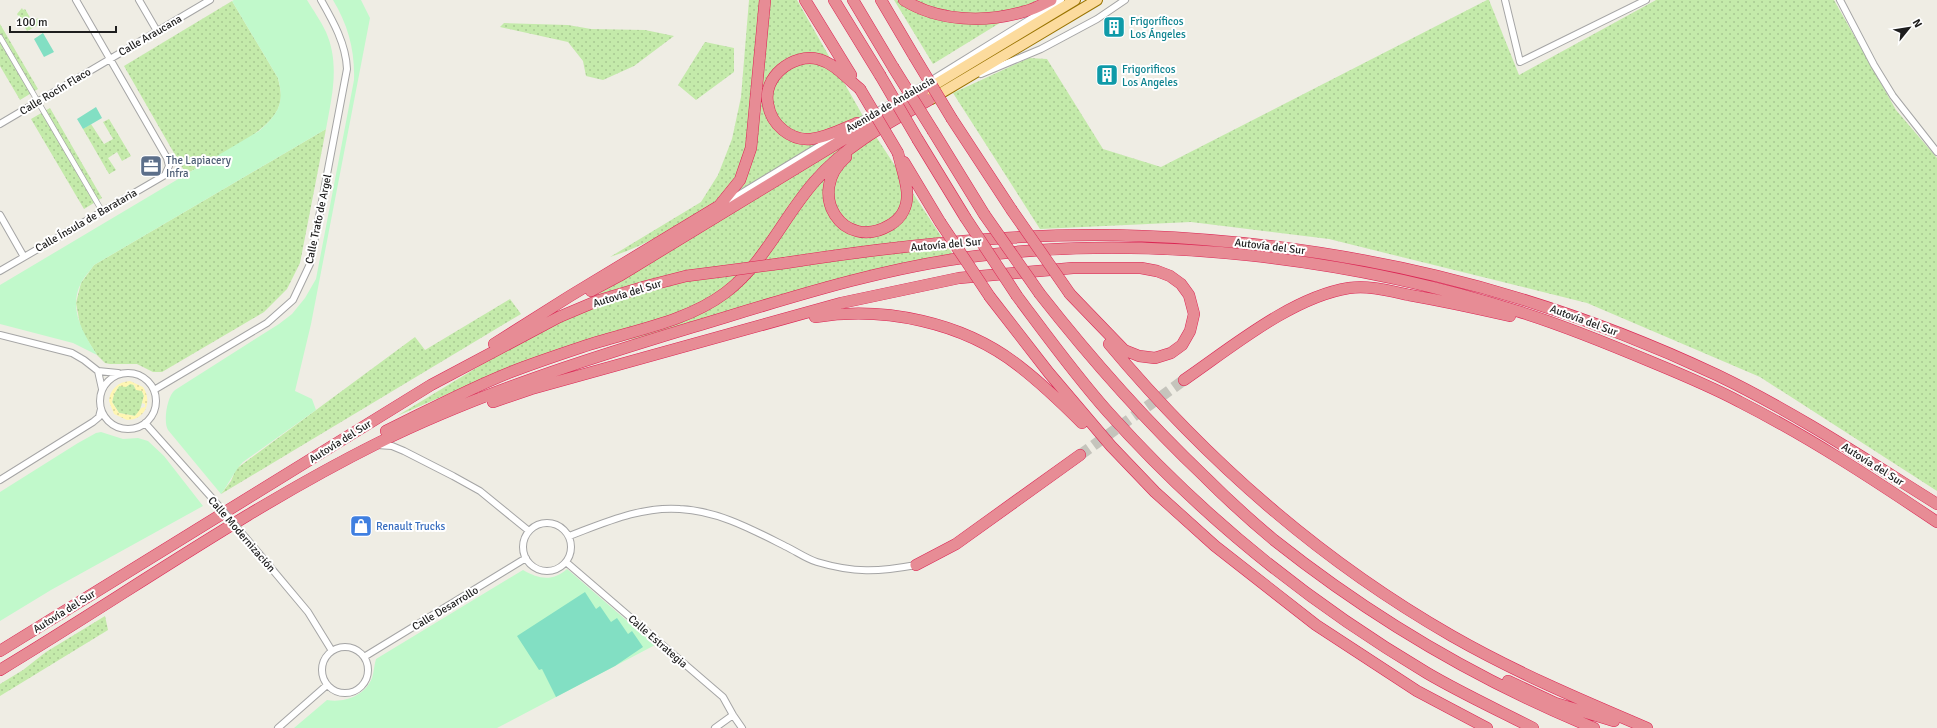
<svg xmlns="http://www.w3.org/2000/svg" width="1937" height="728" viewBox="0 0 1937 728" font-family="Signika,sans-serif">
<defs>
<pattern id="grass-dots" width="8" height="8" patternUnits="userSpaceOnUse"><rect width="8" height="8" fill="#c4eaaa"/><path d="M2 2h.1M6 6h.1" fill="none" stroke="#a8c892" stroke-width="1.8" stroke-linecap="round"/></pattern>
<pattern id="sand-dots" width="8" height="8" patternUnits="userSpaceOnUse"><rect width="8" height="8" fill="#fff6b3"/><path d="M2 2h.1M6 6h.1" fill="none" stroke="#dad29a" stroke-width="1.8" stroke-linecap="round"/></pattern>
</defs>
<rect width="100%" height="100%" fill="#efede4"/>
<path fill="url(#grass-dots)" d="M749 0H797L863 116C813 146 764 176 713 205 680 225 647 245 610 257L701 202 718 175 732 139 741 97Z
M894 0H1037L933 64Z
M1487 0H1489L1519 75 1656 0H1834L1896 110 1937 158V491L1760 377 1587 303 1329 239 1191 222 1040 229 953 93 1029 58 1047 59 1103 149 1161 167Z
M232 1 278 78C280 88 283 96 279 106 271 132 211 160 186 174L124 66Z
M22 8 23 10 25 9 32 21 39 18 42 23 27 31 17 14Z
M504 23 568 25 591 29 645 30 674 36 634 66 603 80 586 76 583 61 568 42 500 27Z
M0 24 38 89 20 100 0 66Z
M705 42 734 48V72L696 100 678 85Z
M50 108 102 198 84 209 31 119Z
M109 119 131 156 122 161 117 152 108 158 116 170 109 174 83 129 91 124 104 144 113 139 103 122Z
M326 129 300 263 287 289 264 312 162 372H153L137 364H110L105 363 97 355 81 330 76 303 81 283 94 265Z
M871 129 954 256 658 333 508 368 397 416Z
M510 299 521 314 221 494 231 481 236 469 415 337 425 350Z
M130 384H133L135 388 142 391 144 396 139 413 135 416 119 413 112 402 114 394 119 386H127Z
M105 616 108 630 0 696V684L23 670 46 652Z"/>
<path fill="url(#sand-dots)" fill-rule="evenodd" d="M130 381 143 387C153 402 145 420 127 420L114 414 109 401C110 389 118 382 130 381ZM130 384 134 385 136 390 142 391 144 396 142 403 145 404V407L141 408 135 416 119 413 112 402 114 394 119 386 126 387Z"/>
<path fill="#c1f9cb" d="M234 0H307C313 10 321 21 326 32 340 64 332 96 326 129L94 265C90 271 84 277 81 283 68 309 83 333 97 355L73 343 0 324V285L259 131C278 114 285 104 278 78L232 1Z
M333 0H361L370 18 311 324 295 391 312 399 316 410 243 462C234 471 229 484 221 494L168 430C163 422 167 396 175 390L279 324 292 314 305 298 316 279 354 80C355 50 348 25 333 0Z
M101 432 123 439 138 438 148 441 164 456 203 506 51 590 0 621V492L78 443 96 433Z
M567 569 655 645 497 728H294L327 700C344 703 365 696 372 678 374 672 374 665 376 659L523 570C539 579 552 582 567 569Z"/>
<path fill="#82dfc3" d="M43 33 54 52 44 57 34 39Z
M96 107 102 118 83 129 77 119Z
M585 592 596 609 600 606 611 622 617 618 628 634 632 631 643 647 615 666 556 697 542 669 539 670 517 636Z"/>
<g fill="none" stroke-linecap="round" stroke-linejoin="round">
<path stroke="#c5c4bc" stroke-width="11" stroke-dasharray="11 5.5" stroke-linecap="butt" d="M1080 455 1184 380"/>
<g stroke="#a5a5a5" stroke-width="6">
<path id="pedestrian" d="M0 37 102 211"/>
</g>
<g stroke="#a5a5a5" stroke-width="8">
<path id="minor" d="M139 0 157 31
M1505 0 1520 62 1646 0
M1840 0 1874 65 1893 96 1937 152
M981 74 1041 49 1097 19 1125 0
M0 124 210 0
M855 124 919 88 1061 0
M727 202 834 137
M0 215 24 257
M0 271 165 175 169 166 167 158 76 0
M0 335 72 353 84 360 98 371 118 373
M98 371 102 389
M100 401a28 28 0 1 1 56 0a28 28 0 1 1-56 0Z
M154 390 267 323 293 300 310 264 347 69C346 44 333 21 321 0
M145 423 212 498
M377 445 392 446 404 451 453 476 480 491 529 531
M0 480 93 422 99 417 101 409
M523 547a24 24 0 1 1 48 0a24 24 0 1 1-48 0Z
M569 536C604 523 641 506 680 509 719 511 753 530 787 547 797 552 807 559 817 562 854 573 878 572 916 565
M246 538 308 612 332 651
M566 562 723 697 733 715 742 728
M322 670a23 23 0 1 1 46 0a23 23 0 1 1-46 0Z
M364 657 526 558
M278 728 327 685
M715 728 733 715"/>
</g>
<g stroke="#997300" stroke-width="12">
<path id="primary" d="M926 90 1075 0
M931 99 1097 0"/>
</g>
<g stroke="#db2453" stroke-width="12">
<path id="motorway" d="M805 0 851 75
M834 0 880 75
M853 0 893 67
M881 0 914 56
M904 0C939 22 987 23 1026 11 1035 9 1043 4 1051 0
M952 119 1011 209
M857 123C842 129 828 137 811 139 791 141 771 125 768 104 762 77 793 53 818 59 836 64 846 78 860 89
M933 131 984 214
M918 140 965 217
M846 157C805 193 843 253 890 225 902 218 908 206 907 192 906 179 901 166 898 153
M904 162 940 222
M785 263C900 245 1025 231 1142 236 1346 244 1532 288 1717 375 1794 412 1865 459 1937 504
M591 291 619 276 923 91
M1040 294C1091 359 1145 420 1205 477 1227 499 1250 520 1274 540 1371 617 1479 681 1594 728
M1017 296C1047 336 1075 375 1108 412 1199 514 1309 603 1427 673 1461 693 1498 710 1533 728
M990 297 1049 373 1111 446 1155 492 1215 546 1316 625 1417 691 1487 728
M815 317C884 306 963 322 1019 366 1041 383 1062 403 1082 423
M494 344 570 296 719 206 740 180 751 148 765 0
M1109 344C1206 460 1321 561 1452 636 1515 672 1581 700 1647 728
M1184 380C1232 347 1292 297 1349 288 1369 285 1390 291 1409 295 1443 301 1476 308 1510 316
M493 402 531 389 841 303 959 278 1073 268H1141L1157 271 1170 276 1181 284 1189 295 1194 314 1190 331 1182 345 1171 353 1155 358 1139 356 1124 350 1070 294
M386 431C427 411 468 389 511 372 534 363 558 355 582 347 629 331 685 323 725 293 765 263 783 217 815 181 846 145 888 123 929 100
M916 565 956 544 1080 455
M0 651 431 385 559 317 597 301 647 286 686 276 725 271
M0 670C126 594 246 509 378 443 477 394 587 359 693 327 786 299 880 268 977 256 1152 234 1349 258 1517 311 1563 325 1609 344 1654 363 1683 375 1712 387 1740 402 1809 437 1873 479 1937 522
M1508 681 1555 703 1614 721"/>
</g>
<use href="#pedestrian" stroke="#fff" stroke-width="4.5"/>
<use href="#minor" stroke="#fff" stroke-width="6"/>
<use href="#primary" stroke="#fcdb9d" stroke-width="10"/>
<use href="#motorway" stroke="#e78c95" stroke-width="11"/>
<g stroke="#a5a5a5" stroke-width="8" stroke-linecap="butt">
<path id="minor-bridge" d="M212 498 246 538"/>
</g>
<g stroke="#db2453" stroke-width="12" stroke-linecap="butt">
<path id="motorway-bridge" d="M914 56 952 119
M893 67 933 131
M880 75 918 140
M860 89 898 153
M1011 209 1070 294
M984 214 1040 294
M965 217 1017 296
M940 222 990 297
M725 271 785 263"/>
</g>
<use href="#minor-bridge" stroke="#fff" stroke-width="6"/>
<use href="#motorway-bridge" stroke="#e78c95" stroke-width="11"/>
</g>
<defs>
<g id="building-square" transform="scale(1.15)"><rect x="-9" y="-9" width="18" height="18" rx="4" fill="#0f9aa8" stroke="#fff"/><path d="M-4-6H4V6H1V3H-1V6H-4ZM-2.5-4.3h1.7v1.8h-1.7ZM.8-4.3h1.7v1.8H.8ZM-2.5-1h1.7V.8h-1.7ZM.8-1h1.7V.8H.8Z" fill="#fff"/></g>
<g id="office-square" transform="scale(1.15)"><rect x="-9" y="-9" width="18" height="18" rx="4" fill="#5c6f8a" stroke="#fff"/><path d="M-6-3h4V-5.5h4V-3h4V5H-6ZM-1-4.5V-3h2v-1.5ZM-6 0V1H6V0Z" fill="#fff"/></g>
<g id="shop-square" transform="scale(1.15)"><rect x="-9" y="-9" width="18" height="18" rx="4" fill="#3f7fe0" stroke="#fff"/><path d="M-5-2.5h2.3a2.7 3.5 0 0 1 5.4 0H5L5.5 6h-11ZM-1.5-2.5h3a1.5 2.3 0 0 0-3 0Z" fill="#fff"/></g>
</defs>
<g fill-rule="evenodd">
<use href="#building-square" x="1114" y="27"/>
<use href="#building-square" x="1107" y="75"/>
<use href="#office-square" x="151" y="166"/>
<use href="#shop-square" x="361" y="526"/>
</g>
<g text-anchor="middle" stroke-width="4" stroke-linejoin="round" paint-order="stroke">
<g font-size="11" fill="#0d838f" stroke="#fff" text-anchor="start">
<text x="1130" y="25">Frigoríficos<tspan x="1130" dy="13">Los Ángeles</tspan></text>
<text x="1122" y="73">Frigorificos<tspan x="1122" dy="13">Los Angeles</tspan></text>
</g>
<g font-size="11" fill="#1e1e1e" stroke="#fff">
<text transform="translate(150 35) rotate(-30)" y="4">Calle Araucana</text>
<text transform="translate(55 91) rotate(-31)" y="4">Calle Rocín Flaco</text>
<text transform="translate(890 104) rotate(-30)" y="4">Avenida de Andalucía</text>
<text transform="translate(318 219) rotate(-78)" y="4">Calle Trato de Argel</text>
<text transform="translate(86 220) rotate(-30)" y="4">Calle Ínsula de Barataria</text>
<text transform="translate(946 244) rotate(-5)" y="4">Autovía del Sur</text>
<text transform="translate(1270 246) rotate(7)" y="4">Autovía del Sur</text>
<text transform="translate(627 293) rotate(-17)" y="4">Autovía del Sur</text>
<text transform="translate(1584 320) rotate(20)" y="4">Autovía del Sur</text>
<text transform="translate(340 441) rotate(-32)" y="4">Autovía del Sur</text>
<text transform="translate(1873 464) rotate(32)" y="4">Autovía del Sur</text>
<text transform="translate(242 534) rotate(49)" y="4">Calle Modernización</text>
<text transform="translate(445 608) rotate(-31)" y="4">Calle Desarrollo</text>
<text transform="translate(64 611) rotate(-32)" y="4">Autovía del Sur</text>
<text transform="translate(658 641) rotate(41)" y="4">Calle Estrategia</text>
</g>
<g font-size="11" fill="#4e5e75" stroke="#fff" text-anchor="start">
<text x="166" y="164">The Lapiacery<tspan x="166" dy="13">Infra</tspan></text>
</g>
<g font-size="11" fill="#366cbe" stroke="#fff" text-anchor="start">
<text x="376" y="530">Renault Trucks</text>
</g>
</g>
<g transform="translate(1909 28) rotate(60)" stroke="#ffffff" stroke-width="3" paint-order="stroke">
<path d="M0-3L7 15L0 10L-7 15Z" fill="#1e1e1e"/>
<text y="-6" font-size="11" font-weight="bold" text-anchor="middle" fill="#1e1e1e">N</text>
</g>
<path d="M10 26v6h106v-6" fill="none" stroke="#1e1e1e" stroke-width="2"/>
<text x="16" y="26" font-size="12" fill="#1e1e1e" stroke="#ffffff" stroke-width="3" paint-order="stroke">100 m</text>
</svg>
